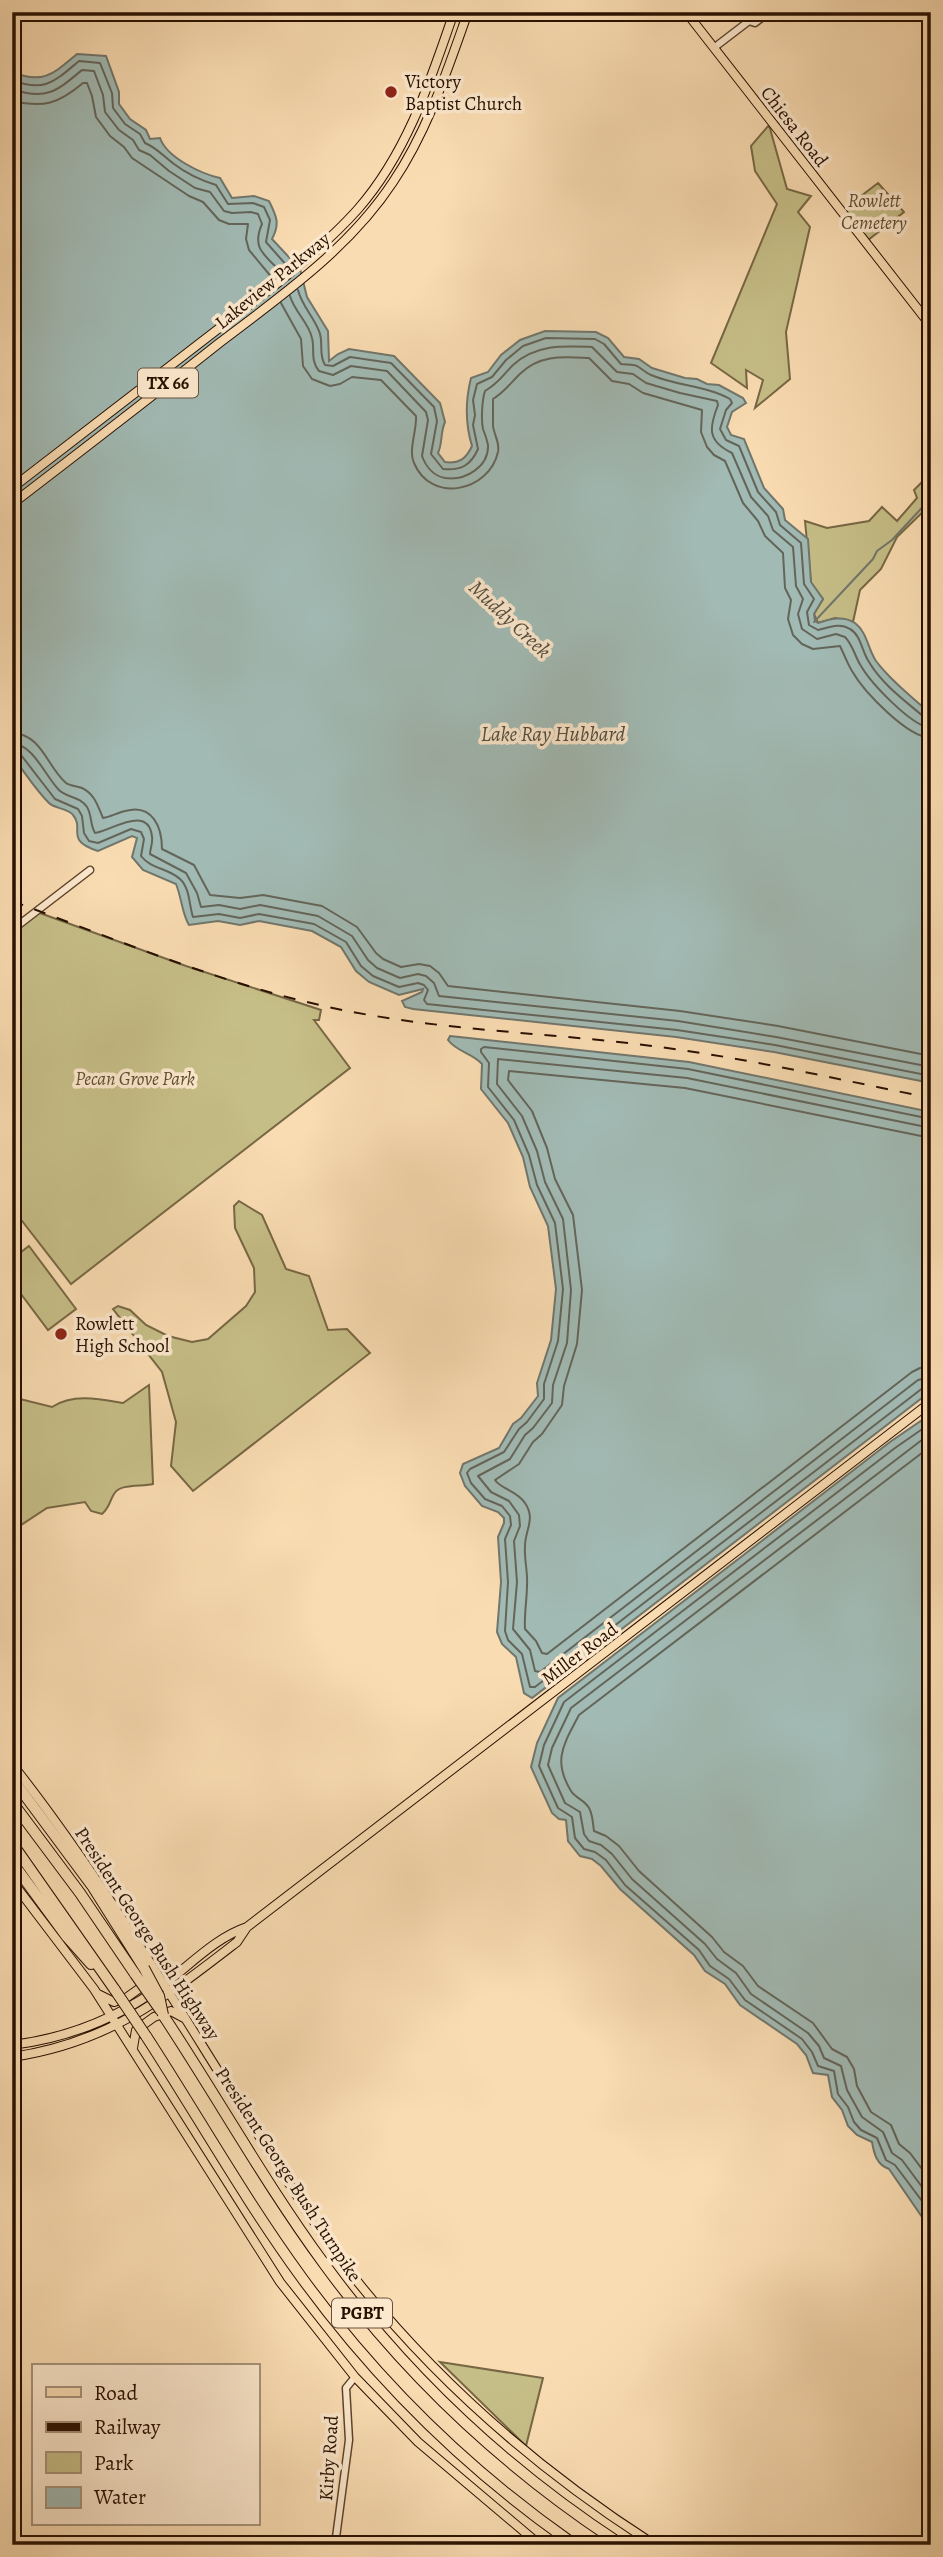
<svg xmlns="http://www.w3.org/2000/svg" width="943" height="2557" viewBox="0 0 943 2557" font-family="Alegreya,serif">
<rect width="100%" height="100%" fill="#fadcb2"/>
<filter id="stains"><feTurbulence type="fractalNoise" baseFrequency=".00286" numOctaves="4"/><feColorMatrix values="0 0 0 0 .2 0 0 0 0 .09 0 0 0 0 .02 0 0 0 .5 -.17"/></filter>
<radialGradient id="worn" r=".72"><stop offset=".6" stop-color="#630" stop-opacity="0"/><stop offset="1" stop-color="#630" stop-opacity=".3"/></radialGradient>
<path fill="#c6be87" stroke="#776744" stroke-width="2" d="M769 125 787 189 811 196 798 212 810 227 786 332 790 379 755 408 763 380 746 370 747 388 711 363 777 204 755 171 751 146Z
M878 183 904 212 868 240 844 209Z
M931 473V504L897 537 881 569 860 590 853 622 835 618 818 623 814 614 823 599 811 583 805 521 827 528 869 521 882 507 897 521 917 498 914 490Z
M37 912 186 966 321 1010 319 1020H314L350 1068 71 1284 12 1208V932Z
M239 1201 262 1215 286 1269 309 1276 328 1330 347 1329 370 1353 193 1491 171 1466 176 1422 162 1372 113 1309 118 1306 130 1310 146 1325 168 1336 192 1342 208 1339 246 1306 255 1292 254 1268 235 1228 234 1206Z
M29 1246 76 1309 48 1330 12 1282V1259Z
M149 1385 153 1484C142 1487 120 1483 114 1494 109 1502 110 1507 102 1514L91 1511 85 1502 47 1508 12 1531V1397L52 1407C73 1393 100 1399 123 1403Z
M440 2362 543 2378 526 2446Z"/>
<path fill="#a1bab4" stroke="#71766c" stroke-width="2" d="M77 54 106 56 119 92V104L130 119 146 130 150 139 160 138C167 158 202 174 220 178L232 198 254 196 269 201C277 217 280 224 272 239L300 269 307 297 328 331 329 361 338 354 349 349 394 356 440 403 445 422C440 433 443 442 438 453L445 462C459 464 466 459 472 446 465 423 465 402 471 378L488 372 501 355 520 340 545 331 596 332 608 338 624 357 639 359 652 368 685 378 697 379 707 384 719 385 743 398 746 403 732 412 727 427 731 435 744 439 764 488 783 509 785 520 808 539 811 582 823 599 814 614 815 621 818 623C830 619 843 615 855 623 867 632 868 649 876 661 891 681 912 697 931 714V1083L774 1052 676 1037 413 1009 405 1007 402 1001 422 992 423 989 399 995 369 982 356 971 341 947 312 931 259 921 240 925 218 921 189 925C182 914 182 899 176 884L143 870 132 857 137 838 132 836 98 851C64 840 85 829 73 815 68 808 55 809 49 803 35 789 24 771 12 756V72C44 85 54 73 77 54Z
M450 1036 689 1062 931 1112V1391L532 1698 524 1693 516 1657 502 1644 497 1632 501 1582 498 1537 504 1523V1518L498 1512 482 1506 465 1486 460 1473 463 1464 499 1448 513 1424 521 1418 538 1396 537 1383 551 1340 556 1289 548 1226 530 1187 523 1157 508 1123 481 1089 482 1064C472 1053 457 1052 448 1040Z
M931 1414V2230L889 2169C877 2165 874 2154 872 2142L857 2135 848 2126 842 2110 832 2097 828 2075 813 2073 806 2055 797 2044 740 2005 725 1984 705 1971 694 1955 620 1889 601 1866 592 1859 580 1856 568 1841 566 1820 559 1819 552 1813 531 1767 537 1743 558 1698 890 1442Z"/>
<g fill="none" stroke-linecap="round" stroke-linejoin="round">
<path stroke="#64655a" stroke-width="2" d="M12 80C45 93 55 81 79 61L100 63 112 93 113 108 125 124 140 134 145 143C157 148 163 156 174 164 187 174 200 180 216 185L228 204 253 203 264 207 270 220 266 242 288 267
M12 89C46 101 57 91 82 70L94 71 103 95 105 112 119 130 133 140 139 150 150 155 169 171 195 188 210 192 224 211 232 213 251 212 258 214 262 224C251 249 265 255 282 273
M12 101C44 108 58 104 83 83H87L92 96 96 117 110 136 124 147 132 158 189 196 203 202 219 220 229 224H248L246 239 249 250 273 279
M298 290C302 306 313 316 319 331 324 342 318 354 325 365L333 366 350 357 391 363 434 407 437 421 431 454 443 469C461 471 471 465 478 449L473 425 475 415 473 400 477 384 492 377 506 360 523 346 546 338 595 339 604 344 621 364C626 365 632 364 637 366 642 369 646 373 651 375 677 386 707 386 730 399L732 403 726 410 720 429 726 440 739 446 758 492 776 512 780 525 801 543 804 584 814 599 807 612 809 625 818 630C828 628 839 622 850 629 861 635 862 652 869 662 882 684 904 700 924 717L931 719
M290 296C294 311 309 323 312 338 315 350 310 360 319 371L333 375 351 366 387 371 426 412 428 420 422 456C426 467 434 476 445 478 465 481 489 467 488 445 487 440 485 434 483 429 481 420 482 400 485 391 500 382 501 377 513 365 536 344 563 346 592 347L617 372 633 374 646 383 680 393 717 401 718 405C709 428 707 441 732 453L751 497 768 516 773 530 793 547 796 586 803 599 798 614 802 629 817 639 836 634 845 637C853 645 855 657 861 666 871 683 911 726 931 728
M281 303 301 339 303 366 312 379 330 386 340 384 352 377 381 380 416 416C417 430 408 451 414 463 431 504 489 492 498 452 500 442 494 435 493 426 493 418 493 407 493 399 505 392 511 382 521 373 541 354 564 357 589 358L612 381 629 384 643 393 702 410 701 432 707 447 714 455 725 461 743 503 758 521 765 536 783 553 785 588 791 600 788 619 793 635 802 644 813 649 840 646C844 654 847 663 852 671 864 692 907 737 931 738
M12 733C42 734 47 767 66 783 70 786 77 786 82 788 95 794 98 807 103 818 110 817 117 813 125 811 153 803 162 828 162 849L194 865 210 895 240 898 263 895 322 906 357 927 376 953 383 959 401 967 419 964 430 966 439 973 448 986 680 1011 778 1026 931 1056
M12 743C34 745 45 776 59 790 67 798 80 796 87 807 92 815 90 825 95 833 109 832 149 803 152 837 153 843 150 849 150 854L186 873 197 893 201 907 219 905 240 909 260 905 318 916 352 936 368 960 377 968 400 978 418 974 426 976 434 983 439 996 678 1021 776 1037 931 1067
M12 752 21 755 55 799 78 809 82 816 84 833 89 841 98 843 131 829 141 832 144 839 141 856C151 869 168 868 180 879 190 888 189 905 193 917L219 914 240 918 259 914 314 924 346 942 361 966 373 976 399 987 418 983 424 985 428 990 424 1000 427 1004 677 1030 775 1045 931 1076
M931 1119 688 1069 484 1047 481 1049V1052L489 1063 488 1087 514 1120 529 1155 537 1185 555 1223 563 1289 558 1341 544 1384V1399L527 1422 519 1429 504 1452 470 1469 467 1473 471 1483 485 1499 502 1506 510 1516 511 1525 505 1539 508 1582 505 1631 508 1640 522 1654 530 1687H535L924 1387 931 1386
M931 1128 687 1078 498 1059 497 1084 522 1116 537 1151 545 1182 563 1219 571 1290 567 1343 553 1385 552 1403 533 1428 525 1435 510 1459 478 1476 491 1492 509 1501 519 1515 520 1526 514 1541 517 1582 513 1629 530 1650 535 1671 540 1672 918 1380 931 1377
M931 1138 685 1088 509 1071 508 1080 532 1111 547 1148 555 1179 573 1215 582 1290 577 1344 564 1386 562 1405 542 1434 533 1442 519 1464 495 1480C501 1489 517 1491 525 1503 536 1519 525 1530 525 1546 524 1559 528 1572 527 1585 527 1599 524 1615 525 1629L536 1641 542 1653 547 1654 912 1372 920 1368 931 1366
M931 1423 895 1448 564 1702 544 1745 539 1766 558 1808 572 1817 575 1838 584 1849 595 1852 606 1860 625 1885 699 1950 710 1966 729 1979 745 2000 802 2039 812 2052 818 2066 834 2071 838 2094 848 2107 854 2122 861 2130 877 2138 886 2160 895 2165 922 2201 931 2219
M931 1433 571 1708 552 1748 548 1765 565 1803 580 1812 584 1834 589 1841 601 1845 612 1854 632 1879 705 1944 717 1959 736 1973 751 1994 808 2033 819 2046 824 2058 841 2066 847 2090 862 2117 883 2132 892 2153 902 2160 931 2199
M931 1446 579 1715C564 1744 552 1760 571 1791 576 1799 586 1800 590 1810 593 1817 593 1825 594 1831L606 1836 619 1846 639 1871 712 1937 724 1952 743 1966 758 1986 813 2023 832 2049 847 2057 854 2069 857 2086 871 2112 891 2125 899 2144 910 2153 931 2181"/>
<path stroke="#71766c" stroke-width="2" d="M814 622 873 559 877 551 892 540 931 498"/>
<g stroke="#5c432c" stroke-width="9">
<path id="minor" d="M715 47 749 21 755 23 769 12
M12 930 90 870
M335 2545 349 2440 346 2388 355 2377"/>
</g>
<g stroke="#281000" stroke-width="10">
<path id="major" d="M686 12 931 326
M12 488 279 282C307 259 334 236 358 209 407 153 430 82 454 12
M12 504C81 451 150 398 218 344 281 296 349 249 393 182 428 130 447 71 468 12
M12 1764C102 1878 174 2002 252 2125 282 2171 309 2218 342 2262 428 2374 536 2469 655 2545
M12 1881 94 1989 280 2282 355 2377 418 2442 540 2545
M98 1994 114 2002 126 1998 147 1983
M12 2045C69 2038 121 2017 167 1982 192 1963 217 1937 247 1927L931 1402
M133 2048 136 2030 154 2017 171 2011 184 2018
M12 2057C108 2043 163 1999 237 1942L247 1927"/>
</g>
<g stroke="#281000" stroke-width="12">
<path id="highway" d="M12 1778 93 1887 144 1968
M12 1802 80 1893 135 1974
M12 1843 115 1990
M12 1862 67 1937 91 1964
M163 2015C218 2098 266 2185 325 2265 406 2376 507 2470 622 2545
M146 2036C198 2116 245 2200 302 2278 377 2381 470 2472 575 2545"/>
</g>
<use href="#minor" stroke="#fce8cd" stroke-width="6"/>
<use href="#major" stroke="#fadcb2" stroke-width="8"/>
<use href="#highway" stroke="#fadcb2" stroke-width="10"/>
<path stroke="#281000" stroke-width="2" stroke-dasharray="12 12" stroke-linecap="butt" d="M12 901C112 938 220 983 324 1006 434 1031 548 1032 660 1047 751 1059 841 1080 931 1098"/>
<g stroke="#281000" stroke-width="12" stroke-linecap="butt">
<path id="highway-bridge" d="M144 1968 159 1996 163 2015
M135 1974 161 2011
M115 1990 146 2036"/>
</g>
<use href="#highway-bridge" stroke="#fadcb2" stroke-width="10"/>
</g>
<g fill="#8f2418" stroke="#fce8cd" stroke-width="2.5">
<circle cx="391" cy="92" r="7"/>
<circle cx="61" cy="1334" r="7"/>
</g>
<g text-anchor="middle" stroke-width="7" stroke-linejoin="round" paint-order="stroke">
<g fill="#fce8cd" stroke="#68513e" stroke-width="2">
<rect x="138" y="368.5" width="60" height="29" rx="5"/>
<rect x="332" y="2298.5" width="60" height="29" rx="5"/>
</g>
<g font-size="18" font-weight="bold" fill="#281000">
<text x="168" y="389">TX 66</text>
<text x="362" y="2319">PGBT</text>
</g>
<g font-size="19" fill="#281000" stroke="#fce8cd" text-anchor="start">
<text x="405" y="88">Victory<tspan x="405" dy="22">Baptist Church</tspan></text>
<text x="75" y="1330">Rowlett<tspan x="75" dy="22">High School</tspan></text>
</g>
<g font-size="19" fill="#281000" stroke="#fce8cd">
<text transform="translate(795 126) rotate(52)" y="7">Chiesa Road</text>
<text transform="translate(272 280) rotate(-39)" y="7">Lakeview Parkway</text>
<text transform="translate(579 1653) rotate(-37)" y="7">Miller Road</text>
<text transform="translate(148 1933) rotate(57)" y="7">President George Bush Highway</text>
<text transform="translate(289 2174) rotate(57)" y="7">President George Bush Turnpike</text>
<text transform="translate(328 2458) rotate(-86)" y="7">Kirby Road</text>
</g>
<g font-size="19" font-style="italic" fill="#5f4d2f" stroke="#fce8cd">
<text x="874" y="207">Rowlett<tspan x="874" dy="22">Cemetery</tspan></text>
<text x="135" y="1085">Pecan Grove Park</text>
</g>
<g font-size="21" font-style="italic" fill="#524c3f" stroke="#fce8cd">
<text transform="translate(510 619) rotate(43)" y="7">Muddy Creek</text>
<text x="553" y="741">Lake Ray Hubbard</text>
</g>
</g>
<rect width="943" height="2557" fill="none" stroke="#fadcb2" stroke-width="42"/>
<rect x="14" y="14" width="915" height="2529" fill="none" stroke="#281000" stroke-width="3.5"/>
<rect x="21" y="21" width="901" height="2515" fill="none" stroke="#281000" stroke-width="2"/>
<rect x="32" y="2364" width="228" height="161" fill="#fce8cd" stroke="#a7927b" stroke-width="2"/>
<rect x="46" y="2387" width="35" height="10" fill="#fadcb2" stroke="#a7927b" stroke-width="2"/>
<text x="94" y="2400" font-size="21" fill="#281000">Road</text>
<rect x="46" y="2422" width="35" height="10" fill="#281000" stroke="#a7927b" stroke-width="2"/>
<text x="94" y="2434" font-size="21" fill="#281000">Railway</text>
<rect x="46" y="2452" width="35" height="21" fill="#c6be87" stroke="#a7927b" stroke-width="2"/>
<text x="94" y="2470" font-size="21" fill="#281000">Park</text>
<rect x="46" y="2487" width="35" height="21" fill="#a1bab4" stroke="#a7927b" stroke-width="2"/>
<text x="94" y="2504" font-size="21" fill="#281000">Water</text>
<rect width="100%" height="100%" filter="url(#stains)"/>
<rect width="100%" height="100%" fill="url(#worn)"/>
</svg>
